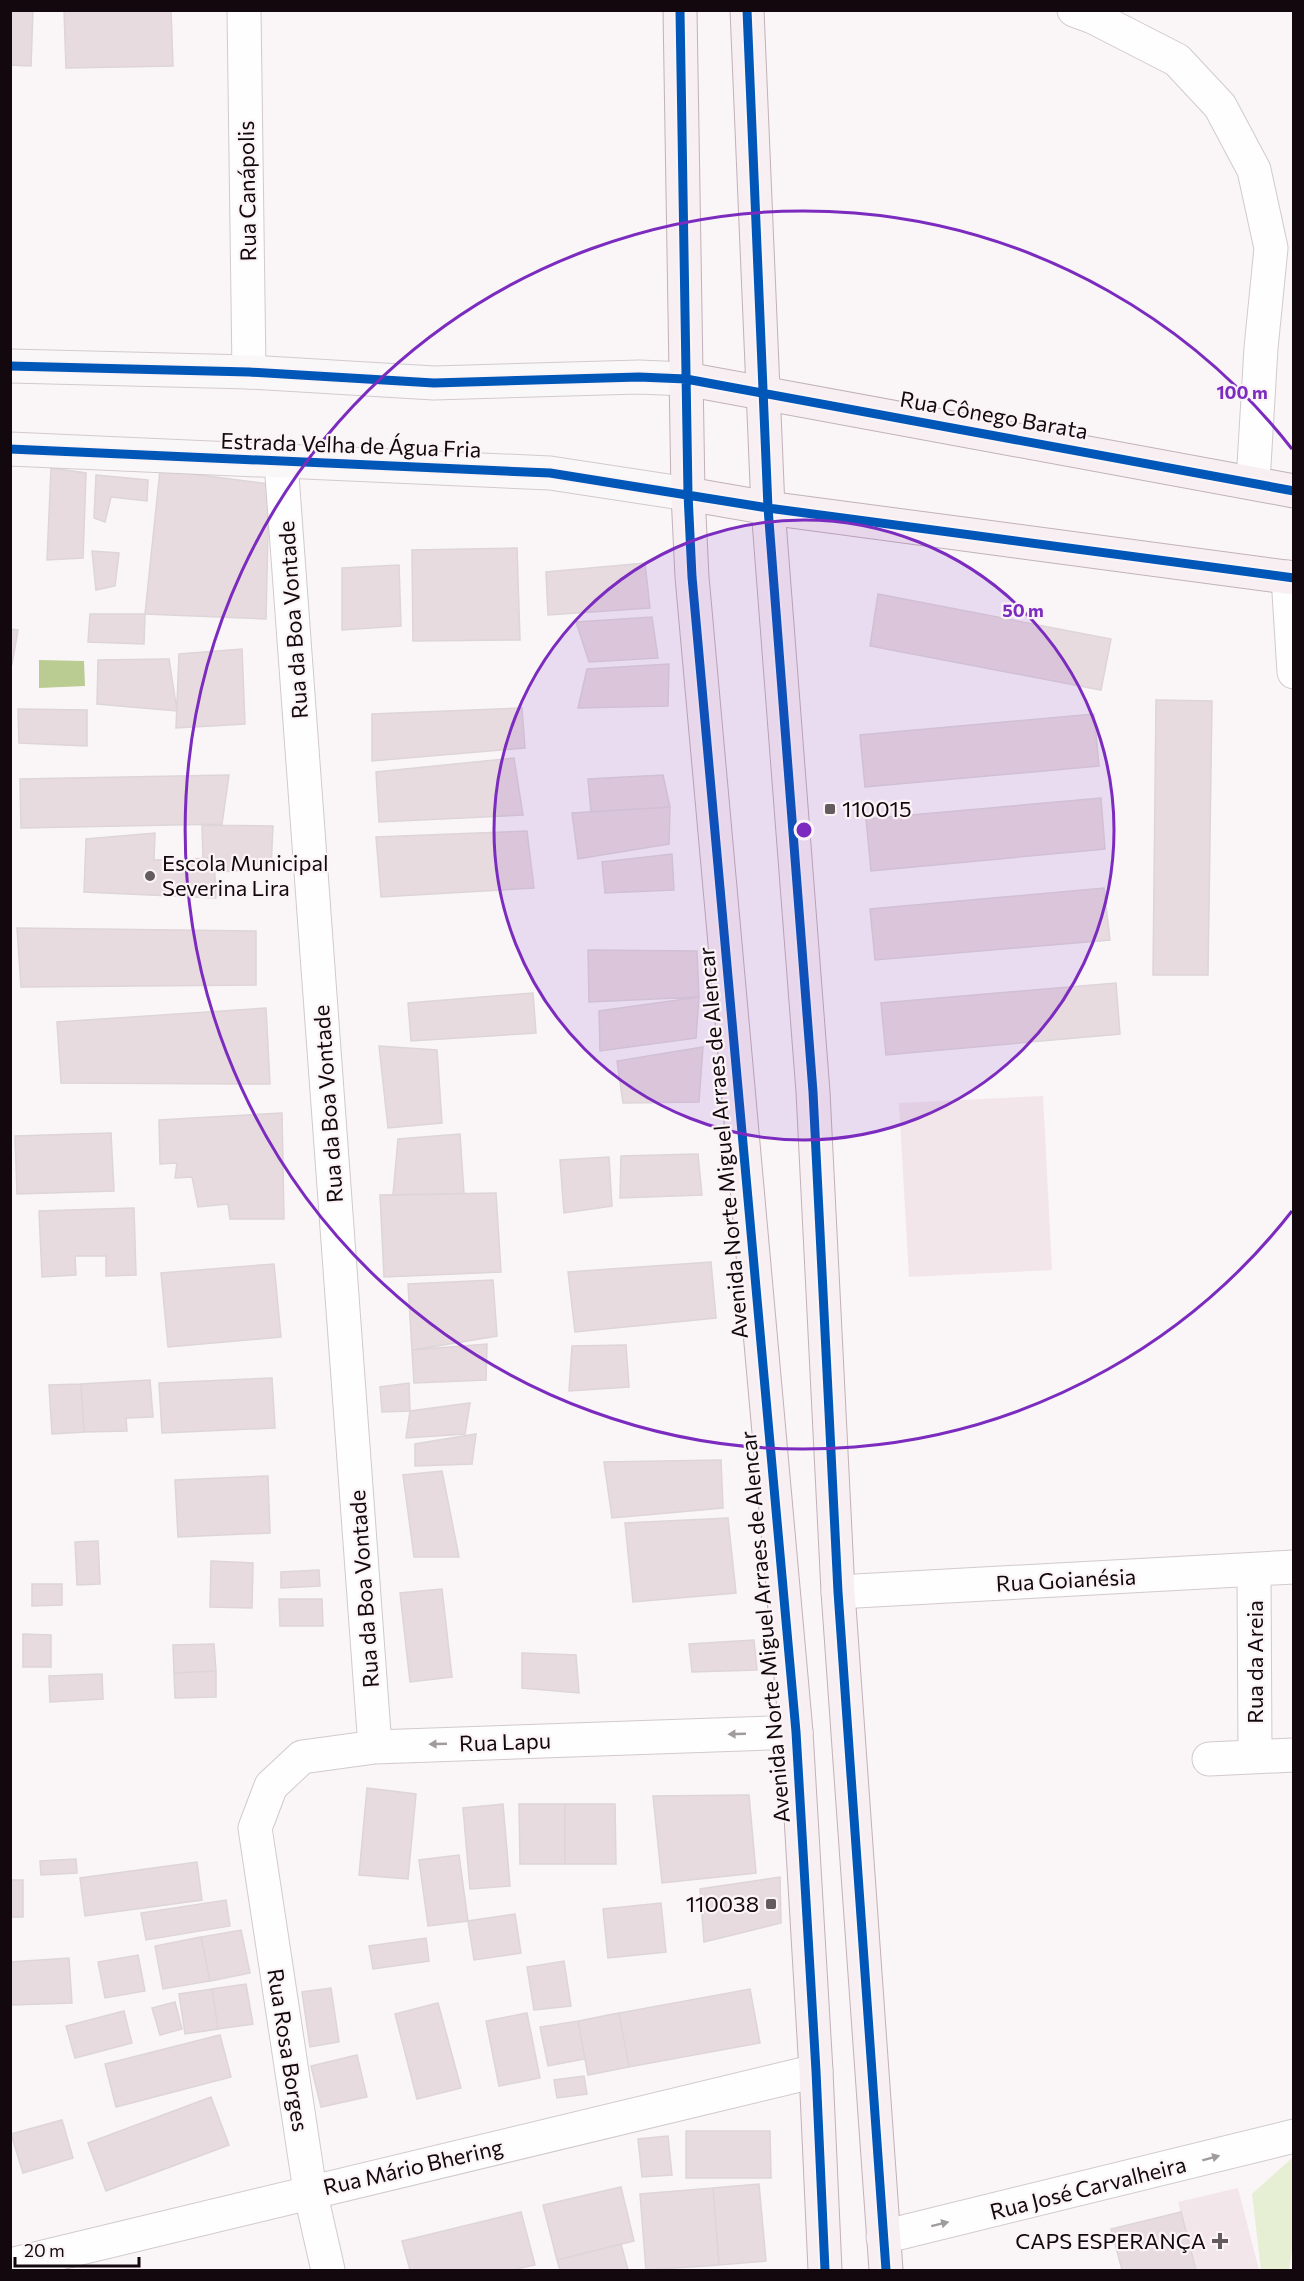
<svg xmlns="http://www.w3.org/2000/svg" width="1304" height="2281" viewBox="0 0 1304 2281" font-family="Commissioner,sans-serif">
<rect width="100%" height="100%" fill="#faf5f7"/>
<path fill="#f2e6ea" d="M1043 1096 1052 1270 909 1277 899 1103Z
M1238 2188 1259 2270H1196L1178 2202Z"/>
<path fill="#e6efd3" d="M1293 2157 1294 2236 1289 2270H1261L1252 2194Z"/>
<path fill="#bacc91" d="M39 660 84 661 85 686 39 688Z"/>
<path fill="#e8dbe0" stroke="#ddd5d8" stroke-width="1.5" d="M10 10H33L31 66 10 65Z
M64 10H171L173 66 66 68Z
M51 468 86 473 83 558 47 560Z
M160 470 269 484 266 619 145 614Z
M96 475 148 480 147 501 111 497 105 522 94 518Z
M517 548 520 640 413 641 412 550Z
M92 551 119 553 115 586 96 590Z
M645 563 650 608 548 615 546 572Z
M399 565 401 626 342 630V568Z
M878 594 1111 639 1101 690 870 646Z
M90 614H145L144 644 88 642Z
M652 617 658 658 589 662 576 622Z
M10 629 18 630 12 664H10Z
M242 649 245 724 176 728 179 654Z
M169 659 177 711 97 704 98 660Z
M669 664 668 706 578 708 587 669Z
M1156 700 1212 701 1208 975H1153Z
M522 708 525 748 372 761V714Z
M18 709 87 710V746L19 743Z
M1094 714 1099 766 865 787 860 735Z
M514 758 523 815 379 822 376 772Z
M229 775 222 824 21 828 20 779Z
M663 775 670 807 591 812 588 779Z
M1101 798 1105 849 871 871 866 819Z
M670 807 669 844 578 859 572 813Z
M202 825 273 826 271 868 221 872 214 858 203 859Z
M527 831 534 888 381 897 376 837Z
M155 833 154 860 214 858 216 898 84 892 86 839Z
M672 854 674 890 605 893 602 862Z
M1104 888 1110 940 875 960 870 909Z
M17 928 256 931V985L21 987Z
M588 950 697 951 699 997 589 1002Z
M1116 983 1120 1034 886 1055 881 1003Z
M533 993 536 1033 411 1041 408 1003Z
M699 997 696 1038 600 1051 599 1011Z
M266 1008 270 1084 61 1083 57 1022Z
M379 1046 437 1050 442 1123 388 1128Z
M703 1047 699 1102 623 1103 617 1061Z
M282 1113 284 1219H230L228 1204 198 1207 192 1177 175 1178 177 1163 160 1164 159 1120Z
M111 1133 114 1191 17 1194 15 1136Z
M460 1134 464 1194 393 1195 398 1139Z
M698 1154 702 1195 620 1198 621 1156Z
M609 1157 612 1206 564 1213 560 1160Z
M496 1193 501 1272 384 1277 380 1195Z
M134 1208 136 1275 106 1276V1256H75L76 1275 42 1277 39 1211Z
M711 1262 716 1318 575 1332 568 1272Z
M274 1264 281 1337 168 1347 161 1273Z
M493 1280 497 1336 412 1350 408 1284Z
M487 1344 486 1380 414 1383 412 1350Z
M626 1345 629 1387 569 1391 572 1346Z
M272 1378 275 1428 162 1433 159 1383Z
M150 1380 153 1417 126 1418 127 1431 84 1432 81 1384Z
M409 1383 410 1411 382 1412 380 1387Z
M81 1384 84 1432 52 1434 49 1385Z
M470 1403 465 1434 406 1438 410 1411Z
M476 1434 472 1464 415 1466V1444Z
M721 1460 723 1508 612 1518 604 1462Z
M442 1471 459 1557H414L403 1475Z
M268 1476 270 1533 178 1537 175 1480Z
M728 1518 736 1593 633 1602 625 1523Z
M98 1541 100 1584 77 1585 75 1542Z
M211 1561 253 1563 252 1608 210 1607Z
M319 1570 320 1586 281 1588V1572Z
M32 1584H62V1605L32 1606Z
M442 1589 452 1677 410 1682 400 1593Z
M279 1599H322L323 1626H280Z
M23 1634 51 1635V1667H23Z
M754 1640 757 1670 692 1672 689 1644Z
M214 1644 216 1671 174 1673 173 1645Z
M522 1653 576 1655 579 1693 522 1688Z
M216 1671V1697L175 1698 174 1673Z
M102 1674 103 1699 50 1702 49 1676Z
M367 1788 416 1794 408 1879 359 1875Z
M749 1795 756 1873 662 1883 653 1796Z
M503 1804 510 1886 470 1889 463 1808Z
M519 1804H565V1864H520Z
M565 1804H615L616 1864H565Z
M459 1855 468 1921 428 1926 419 1860Z
M76 1859 77 1873 41 1875 40 1861Z
M197 1862 202 1900 85 1916 80 1878Z
M780 1877 781 1923 704 1942 700 1889Z
M10 1880H23V1917H10Z
M226 1900 230 1926 146 1940 141 1913Z
M661 1903 666 1952 608 1958 603 1909Z
M515 1914 521 1953 474 1960 468 1921Z
M241 1930 250 1973 210 1981 201 1937Z
M201 1937 210 1981 163 1989 155 1946Z
M426 1938 429 1961 373 1969 369 1946Z
M138 1955 145 1991 105 1998 98 1962Z
M69 1958 72 2003 11 2005 10 1962Z
M564 1961 571 2006 534 2010 527 1967Z
M246 1984 253 2024 218 2029 212 1989Z
M331 1988 339 2042 310 2047 302 1992Z
M212 1989 218 2029 185 2034 179 1994Z
M750 1989 760 2043 629 2067 619 2013Z
M175 2002 182 2029 160 2035 152 2008Z
M438 2003 461 2088 417 2099 395 2014Z
M124 2011 132 2043 75 2058 66 2026Z
M527 2013 540 2078 499 2086 486 2021Z
M619 2013 629 2067 588 2075 578 2021Z
M578 2021 585 2059 548 2066 540 2027Z
M220 2035 231 2077 116 2107 105 2064Z
M357 2055 367 2097 321 2107 311 2066Z
M584 2076 587 2094 557 2098 554 2080Z
M211 2097 229 2145 106 2191 88 2143Z
M62 2120 73 2158 23 2173 11 2134Z
M686 2131H770L771 2178H686Z
M668 2136 672 2175 642 2177 638 2139Z
M759 2184 766 2261 719 2265 713 2188Z
M621 2187 634 2241 557 2260 543 2205Z
M713 2188 719 2265 646 2270 640 2194Z
M521 2212 535 2265 512 2270H410L402 2241Z
M1181 2212 1196 2270H1122L1111 2229Z
M621 2244 628 2270H560L557 2260Z"/>
<g fill="none" stroke-linecap="round" stroke-linejoin="round">
<g stroke="#d2cacd" stroke-width="35">
<path id="minor" d="M244 10 249 372
M1074 10 1093 17 1177 60 1220 106 1254 170 1271 248 1261 348 1253 482
M281 462 375 1747
M1288 577 1294 672
M1254 1570 1255 1755
M838 1592 1294 1567
M1209 1759 1294 1755
M883 2237 1294 2136
M10 2265 816 2071
M328 2270 310 2191 255 1828 271 1786 302 1757 375 1747 796 1732"/>
</g>
<g stroke="#d2cacd" stroke-width="35">
<path id="secondary" d="M10 366 249 372 434 383 639 377 686 379
M10 449 550 473 688 494"/>
</g>
<g stroke="#c1b2b8" stroke-width="35">
<path id="primary" d="M680 10 688 494 692 577 796 1732 816 2071 825 2270
M747 10 768 508 813 1092 838 1592 886 2270
M686 379 1294 491
M688 494 768 508 1294 578"/>
</g>
<use href="#minor" stroke="#fefefe" stroke-width="33"/>
<use href="#secondary" stroke="#faf7f8" stroke-width="33"/>
<use href="#primary" stroke="#f7eff2" stroke-width="33"/>
<g stroke="#fbf4f7" stroke-width="13">
<path id="cycleway" d="M680 10 688 494 692 577 796 1732 816 2071 825 2270
M747 10 768 508 813 1092 838 1592 886 2270
M10 366 249 372 434 383 639 377 686 379 1294 491
M10 449 550 473 768 508 1294 578"/>
</g>
<use href="#cycleway" stroke="#0057b8" stroke-width="9"/>
</g>
<defs><path id="oneway-solid" d="M-6-.8H1V-3.2L6.5 0L1 3.2V.8H-6Z" transform="scale(1.5)"/></defs>
<g fill="#a09c9e">
<use href="#oneway-solid" transform="translate(737 1734) rotate(178)"/>
<use href="#oneway-solid" transform="translate(438 1744) rotate(178)"/>
<use href="#oneway-solid" transform="translate(1211 2158) rotate(-15)"/>
<use href="#oneway-solid" transform="translate(940 2224) rotate(-14)"/>
</g>
<circle cx="804" cy="830" r="310" fill="#7b2cbf" fill-opacity=".12"/>
<g fill="none" stroke="#7b2cbf" stroke-width="3">
<circle cx="804" cy="830" r="310"/>
<path d="M1292 1211A619 619 0 1 1 1292 449"/>
</g>
<g fill="#645b5f" stroke="#fbf4f7" stroke-width="2">
<rect x="824" y="803" width="12" height="12" rx="3"/>
<circle cx="150" cy="876" r="6"/>
<rect x="765" y="1898" width="12" height="12" rx="3"/>
<path d="M1217 2232h6v6h6v6h-6v6h-6v-6h-6v-6h6z"/>
</g>
<g text-anchor="middle" stroke-width="4.5" stroke-linejoin="round" paint-order="stroke">
<g font-size="22" fill="#13080d" stroke="#fbf4f7">
<text transform="translate(247 191) rotate(-91)" y="8">Rua Canápolis</text>
<text transform="translate(994 415) rotate(10)" y="8">Rua Cônego Barata</text>
<text transform="translate(351 445) rotate(2)" y="8">Estrada Velha de Água Fria</text>
<text transform="translate(293 620) rotate(-94)" y="8">Rua da Boa Vontade</text>
<text transform="translate(328 1104) rotate(-94)" y="8">Rua da Boa Vontade</text>
<text transform="translate(723 1143) rotate(-95)" y="8">Avenida Norte Miguel Arraes de Alencar</text>
<text transform="translate(1066 1580) rotate(-3)" y="8">Rua Goianésia</text>
<text transform="translate(364 1589) rotate(-94)" y="8">Rua da Boa Vontade</text>
<text transform="translate(765 1627) rotate(-95)" y="8">Avenida Norte Miguel Arraes de Alencar</text>
<text transform="translate(1255 1662) rotate(-90)" y="8">Rua da Areia</text>
<text transform="translate(505 1742) rotate(-2)" y="8">Rua Lapu</text>
<text transform="translate(288 2050) rotate(81)" y="8">Rua Rosa Borges</text>
<text transform="translate(413 2167) rotate(-13)" y="8">Rua Mário Bhering</text>
<text transform="translate(1088 2188) rotate(-14)" y="8">Rua José Carvalheira</text>
</g>
<g font-size="22" fill="#13080d" stroke="#fbf4f7" text-anchor="start">
<text x="842" y="817">110015</text>
<text x="162" y="871">Escola Municipal<tspan x="162" dy="25">Severina Lira</tspan></text>
<text x="759" y="1912" text-anchor="end">110038</text>
<text x="1206" y="2249" text-anchor="end">CAPS ESPERANÇA</text>
</g>
</g>
<circle cx="804" cy="830" r="9" fill="#7b2cbf" stroke="#fbf4f7" stroke-width="3"/>
<g font-size="18" text-anchor="middle" font-weight="bold" fill="#7b2cbf" stroke="#fbf4f7" stroke-width="4.5" stroke-linejoin="round" paint-order="stroke">
<text x="1242" y="399">100 m</text>
<text x="1023" y="617">50 m</text>
</g>
<rect width="1304" height="2281" fill="none" stroke="#13080d" stroke-width="24"/>
<path d="M15 2257v9h124v-9" fill="none" stroke="#13080d" stroke-width="3"/>
<text x="24" y="2257" font-size="18" fill="#13080d" stroke="#fbf4f7" stroke-width="4.5" paint-order="stroke">20 m</text>
</svg>
